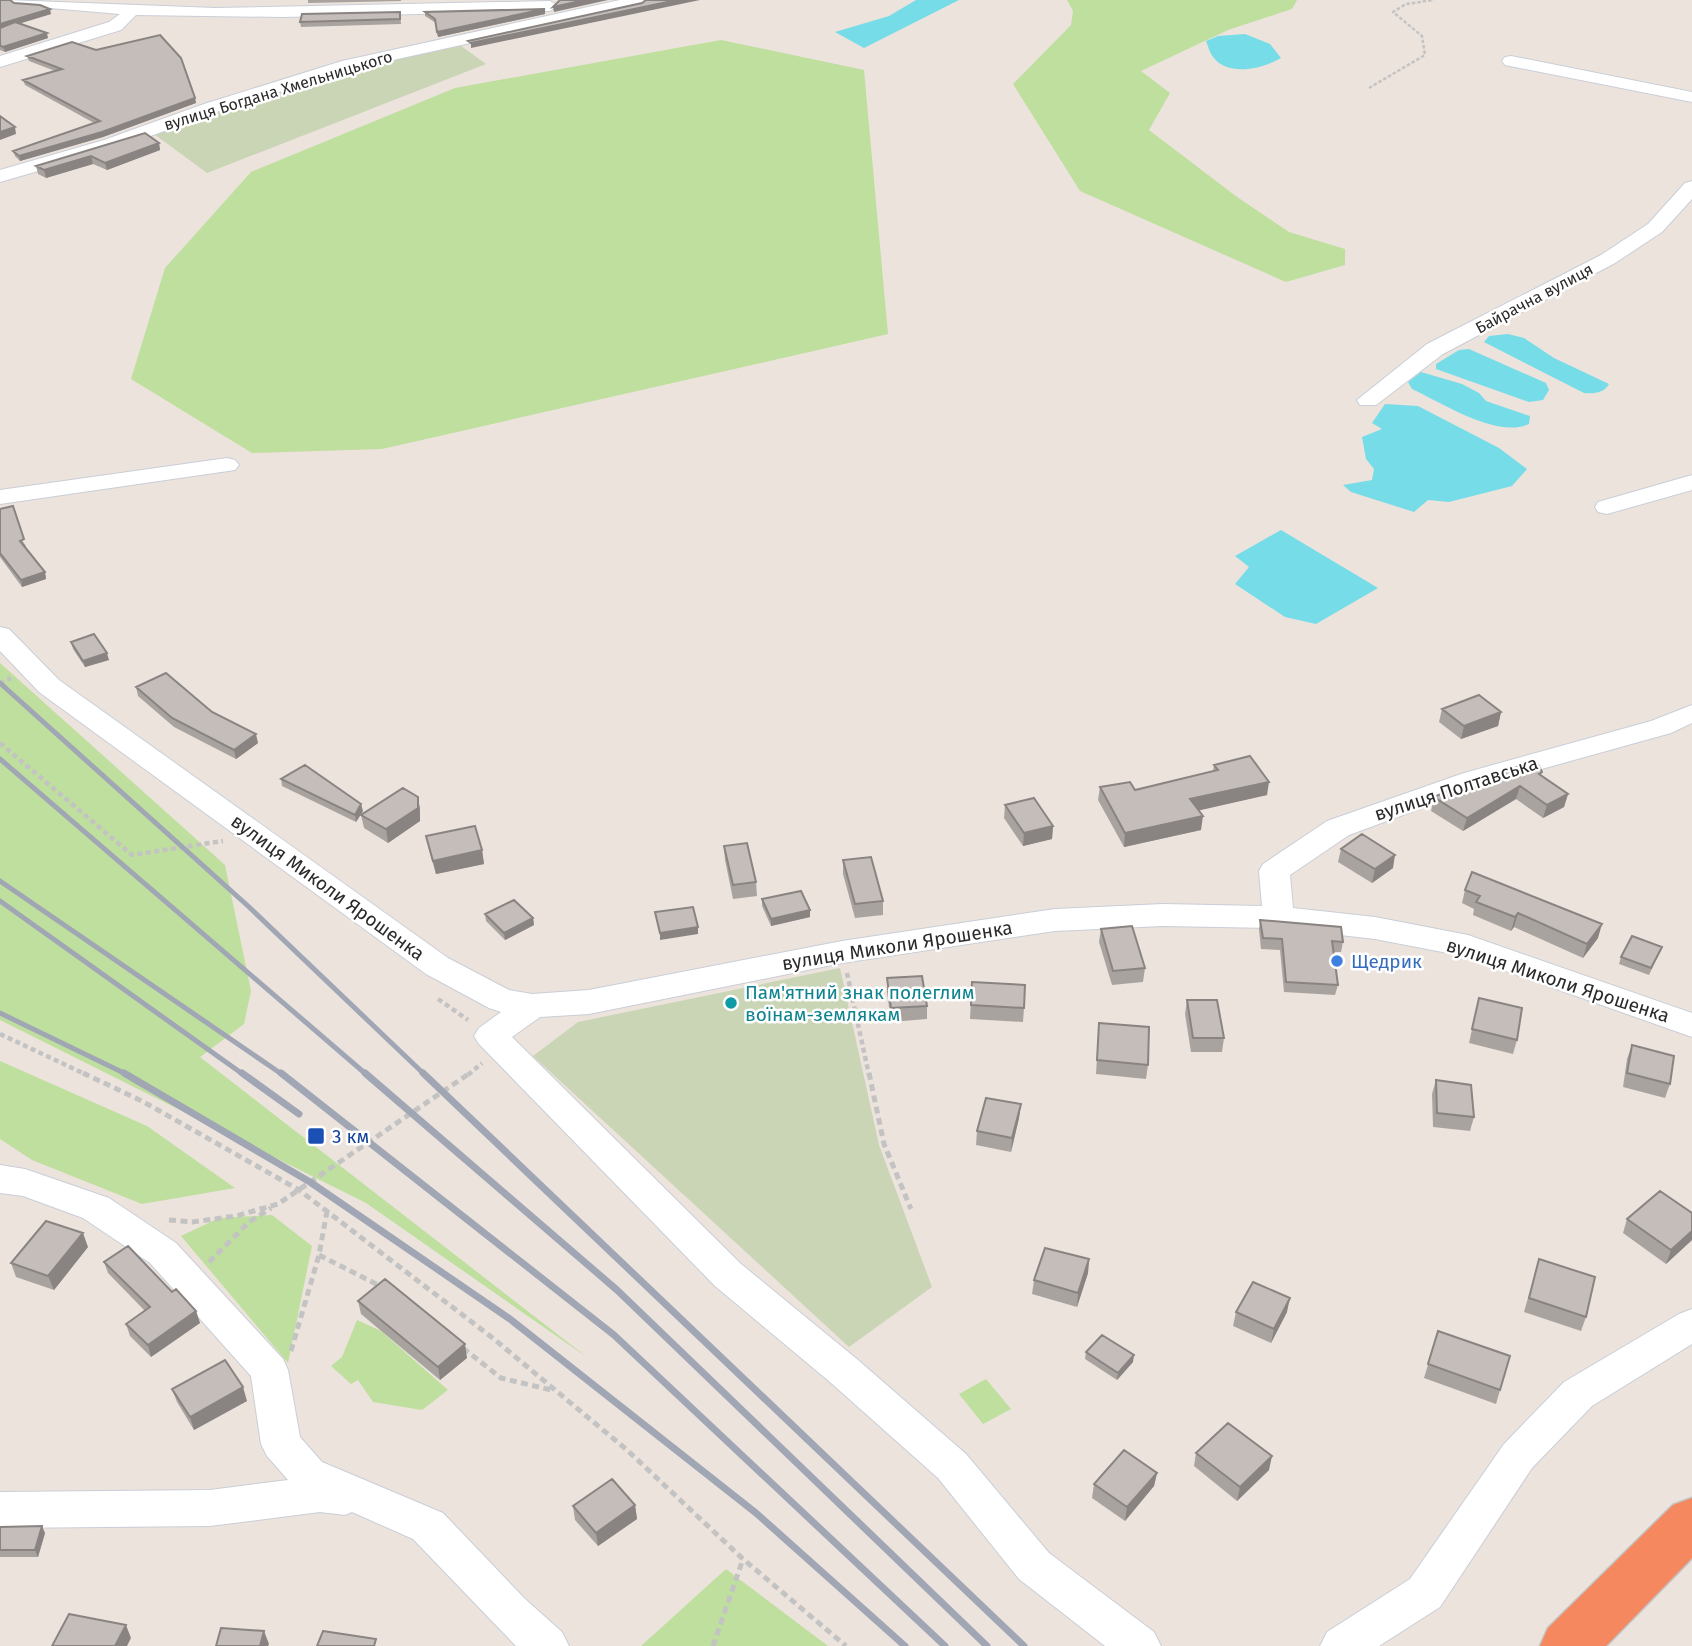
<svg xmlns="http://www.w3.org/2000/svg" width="1692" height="1646" viewBox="0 0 1692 1646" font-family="'Fira Sans',sans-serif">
<rect width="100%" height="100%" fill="#ece3dd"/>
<path fill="#bedf9d" d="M1067 0H1297L1292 9 1228 30 1141 71 1170 93 1149 130 1237 197 1289 232 1345 249V265L1286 282 1080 191 1013 84 1071 25 1073 11Z
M721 40 864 70 888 334 382 449 252 453 131 379 165 268 251 172 455 88Z
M0 663 225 865 251 991 244 1024 200 1057 588 1358 366 1203 0 1020Z
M0 1061 147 1126 235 1188 142 1204 32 1160 0 1139Z
M272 1215 312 1246 288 1363 181 1236 219 1218Z
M357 1320 381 1331 448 1390 422 1410 373 1402 358 1380 351 1384 331 1366 342 1357Z
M986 1379 1011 1409 983 1424 959 1394Z
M726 1569 828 1646H641Z"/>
<path fill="#c9d5b5" d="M457 43 486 64 207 173 154 134 343 71Z
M840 968 879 1145 932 1287 849 1347 533 1056 578 1022Z"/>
<path fill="#76dce8" d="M916 0H959L864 48 835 32 889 16Z
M1245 34 1270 44 1281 58C1262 69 1228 77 1213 57 1210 53 1208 46 1206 41L1218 36Z
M1508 334 1524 338 1554 358 1609 384C1604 393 1594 394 1584 393L1484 342 1489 336Z
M1469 349 1546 383 1549 390 1543 400 1529 402 1436 369V364L1459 350Z
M1421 372 1462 384 1479 393 1486 401 1530 416 1529 424C1498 439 1442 403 1412 389L1408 382Z
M1385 404 1418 406 1499 448 1527 469 1512 486 1449 502 1428 500 1414 512 1351 492 1343 485 1372 480 1374 469 1366 459 1362 437 1382 429 1372 423Z
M1281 530 1378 588 1316 624 1285 617 1235 584 1249 567 1235 556Z"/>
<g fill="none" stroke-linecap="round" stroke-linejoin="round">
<g stroke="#c9ced7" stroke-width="2">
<path id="minor" d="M7 0 215 8 550 1 558 6 550 11 282 17 136 15 121 30 0 67V56L109 22 120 14 15 5Z
M620 0H650L642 5 352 69 216 112 118 148 0 182V170L104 140 204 104 342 61Z
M1511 56 1692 92V102L1505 65 1502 61 1505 57Z
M1692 181V199L1662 232 1615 263 1443 354 1376 405H1360L1357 400 1427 344 1601 255 1648 224 1685 183Z
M227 458 235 460 239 465 235 470 0 504V490Z
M1692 475V490L1607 514 1598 512 1595 507 1598 502Z
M0 627 9 629 59 680 448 958 509 990 532 994 589 990 842 941 1055 909 1163 904 1262 906 1259 871 1263 864 1327 821 1464 773 1651 721 1692 705V723L1671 733 1484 785 1349 835 1290 875 1293 908 1375 917 1468 935 1692 1013V1037L1463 956 1375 939 1278 928 1163 926 1055 931 842 963 589 1014 540 1017 512 1037 741 1264 858 1360 966 1454 1049 1553 1154 1632 1161 1646H1105L1019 1579 938 1478 830 1382 715 1286 479 1044 474 1036 479 1028 501 1012 489 1008 426 974 39 692 0 651Z
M0 1165 25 1169 109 1198 176 1243 283 1359 288 1370 300 1437 322 1462 443 1513 524 1598 562 1632 569 1646H516L413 1539 352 1512 345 1515 320 1512 210 1526 0 1528V1492L210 1490 288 1480 267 1456 261 1444 251 1376 150 1263 83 1218 23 1196 0 1193Z
M1692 1309V1344L1592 1406 1532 1468 1440 1607 1379 1646H1320L1327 1632 1410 1579 1504 1444 1564 1382 1679 1314Z"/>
</g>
<g stroke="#c3c3c3" stroke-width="3">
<path id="highway" d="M1692 1498V1558L1606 1646H1540L1548 1628 1673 1505Z"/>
</g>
<path stroke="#c3c3c3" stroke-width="2.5" stroke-dasharray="3.5 2" stroke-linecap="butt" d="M1369 88 1425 55 1422 36 1393 12 1406 4 1434 0"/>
<path stroke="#c3c3c3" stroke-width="4.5" stroke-dasharray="5 3.5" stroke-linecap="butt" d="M0 684 11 678
M0 743 132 855 223 841
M847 973 869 1075
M438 999 468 1020
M0 1034 87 1075
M468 1075 482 1063"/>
<path stroke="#c3c3c3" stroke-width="5" stroke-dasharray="7 4.5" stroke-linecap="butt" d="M83 1073 142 1101 299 1190 494 1339 627 1450 743 1559 846 1646
M869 1073 884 1144 911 1209
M169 1220 192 1222 236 1216 278 1204 470 1073
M319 1255 384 1288
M209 1262 249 1222 271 1208
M463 1348 501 1378 551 1390
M291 1351 319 1255 327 1211
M713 1646 743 1559"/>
<use href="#minor" fill="#fff" fill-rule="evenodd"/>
<use href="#highway" fill="#f5885f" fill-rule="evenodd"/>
<path stroke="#a0a6b4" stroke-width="5" d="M0 683 248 906 425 1075
M0 759 367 1075
M0 881 283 1075
M0 901 244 1075
M0 1013 128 1075"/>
<path stroke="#a0a6b4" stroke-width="7" d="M124 1073 310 1182 510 1319 756 1513 905 1646
M242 1073 299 1114
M281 1073 614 1335 945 1646
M365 1073 617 1290 987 1646
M423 1073 1024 1646"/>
</g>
<path fill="#a9a3a0" d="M0 0 14 3 51 14 19 24 48 38 5 52 0 50Z
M308 0H401V1L308 3Z
M400 12 401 24 301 27 300 22Z
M425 12 545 14 438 37 436 23 425 16Z
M27 56 195 98 196 103 103 137 20 161 15 156 13 151 94 123 25 85 23 80 55 71 29 61Z
M159 143 160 150 107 170 93 164 46 178 38 174 36 166Z
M0 509 26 546H24L45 572 46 579 22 587 0 557Z
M71 642 109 660 85 667 73 649Z
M136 687 212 712 258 743 236 759 174 727 138 696Z
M1442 709 1501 712 1498 726 1461 739 1439 722Z
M1214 765 1267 795 1198 810 1201 830 1124 847 1098 800 1100 787 1135 790 1213 771Z
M1542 772 1541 775 1568 794 1564 807 1543 818 1516 799 1463 831 1431 811 1434 797Z
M281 779 363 811 356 822 282 786Z
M418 797 420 810V821L388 843 364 828 361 815Z
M1005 805 1053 826 1052 839 1023 846 1004 818Z
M426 836 482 850 484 864 436 874 429 850Z
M724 846 756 882 757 896 733 899 725 860Z
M1341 849 1393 868 1372 883 1338 862Z
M843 860 883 901V915L855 918 843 874Z
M1465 890 1598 938 1583 958 1514 927 1511 931 1473 915 1474 909 1462 903Z
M762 899 810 910V917L771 926 762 906Z
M485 914 533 918 534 925 505 940 486 921Z
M1260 920 1343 942 1341 952H1333L1338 985 1335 995 1284 992 1280 950 1261 949 1259 930Z
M1101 929 1145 968 1143 982 1112 985 1099 942Z
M1659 954 1649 975 1619 964 1621 957Z
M887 978 927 1006V1019L891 1022 887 992Z
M972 982 1024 1008 1023 1022 970 1019Z
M1479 998 1517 1040 1513 1054 1469 1043Z
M1187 1000 1224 1038 1222 1052H1191L1185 1014Z
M1099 1023 1148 1065 1146 1079 1096 1074Z
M1632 1045 1670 1084 1665 1098 1623 1087 1627 1059Z
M1436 1080 1474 1117 1470 1131 1433 1127 1432 1094Z
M1021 1104 1019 1118 1011 1152 976 1145 977 1131Z
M1692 1213V1240L1666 1264 1623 1233 1627 1219Z
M88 1247 54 1290 16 1277 11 1263Z
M1089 1259 1088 1273 1077 1307 1032 1294 1034 1280Z
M1539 1259 1586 1317 1581 1331 1524 1312Z
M104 1262 172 1292 196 1311 200 1323 151 1357 130 1336 126 1324 145 1311 108 1273Z
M358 1301 467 1358 440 1380 361 1314Z
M1236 1312H1287L1271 1343 1233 1326Z
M1438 1331 1500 1390 1496 1404 1424 1378Z
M1086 1352 1133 1362 1117 1380 1085 1359Z
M172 1389 247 1401 194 1430 177 1402Z
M1196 1453 1269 1470 1237 1501 1194 1466Z
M1157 1473 1154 1486 1125 1521 1092 1498 1094 1484Z
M635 1505 637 1519 598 1546 575 1520 573 1506Z
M0 1527 45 1533 38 1557H0Z"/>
<path fill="#898482" d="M585 0H608L554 12 553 7Z
M677 0H700L471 48V43Z
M50 9 51 14 0 29V24Z
M545 9V14L438 37 437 32Z
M47 33 48 38 5 52 3 47Z
M195 98 196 103 103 137 20 161 19 156Z
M15 127 16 134 0 140V132Z
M159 143 160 150 107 170 105 163Z
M91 156 93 164 46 178 44 170Z
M45 572 46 579 22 587 21 580Z
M107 653 109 660 85 667 83 661Z
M1501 712 1498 726 1461 739 1464 726Z
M256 734 258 743 236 759 234 750Z
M1269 782 1267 795 1188 813 1190 799Z
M1520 786 1516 799 1463 831 1467 818Z
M1568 794 1564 807 1543 818 1547 805Z
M418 797 420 810V821L388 843 386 829Z
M361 804 363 811 356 822 355 815Z
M1203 816 1201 830 1124 847 1125 833Z
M1053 826 1052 839 1023 846 1024 833Z
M482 850 484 864 436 874 433 861Z
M1395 855 1393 868 1372 883 1375 869Z
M810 910V917L771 926V919Z
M1518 913 1514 927 1511 931 1515 917Z
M533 918 534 925 505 940 504 933Z
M1602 924 1598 938 1583 958 1587 944Z
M698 927V934L660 940V933Z
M1021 1104 1019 1118 1011 1152 1012 1138Z
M1692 1231V1240L1666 1264 1671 1250Z
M83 1233 88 1247 54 1290 48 1276Z
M1089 1259 1088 1273 1077 1307 1078 1293Z
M1290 1298 1287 1312 1271 1343 1274 1329Z
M196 1311 200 1323 151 1357 148 1345Z
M465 1344 467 1358 440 1380 438 1367Z
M1134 1355 1133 1362 1117 1380 1118 1373Z
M243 1387 247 1401 194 1430 190 1417Z
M1272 1456 1269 1470 1237 1501 1240 1487Z
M1157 1473 1154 1486 1125 1521 1127 1507Z
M635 1505 637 1519 598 1546 596 1533Z
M42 1526 45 1533 38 1557 35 1550Z
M126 1625 131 1638 127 1646H115Z
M264 1631 269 1644 268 1646H260Z"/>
<path fill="#c4bdba" stroke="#898482" stroke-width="2" d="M0 0H10L14 3 40 5 50 9 0 24Z
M560 0H585L553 7Z
M646 0H677L471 43 468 41 642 3Z
M545 9 437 32 435 19 425 12Z
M400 12V19L300 22 302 14Z
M15 22 47 33 3 47 0 45V28Z
M160 35 181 58 195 98 102 132 19 156 13 151 100 121 23 80 62 69 27 56 72 42 96 50Z
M0 116 15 127 0 132Z
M145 133 159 143 105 163 91 156 44 170 36 166Z
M13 506 24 539 20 541 45 572 21 580 0 553V509Z
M94 634 107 653 83 661 71 642Z
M166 673 212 712 256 734 234 750 172 718 136 687Z
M1479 695 1501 712 1464 726 1442 709Z
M1250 756 1269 782 1190 799 1203 816 1125 833 1100 787 1130 782 1135 790 1218 770 1214 765Z
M1536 761 1542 772 1539 774 1568 794 1547 805 1520 786 1467 818 1434 797 1461 784 1470 790 1519 766Z
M305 765 361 804 355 815 281 779Z
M403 788 418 797V808L386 829 361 815Z
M1034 798 1053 826 1024 833 1005 805Z
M475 826 482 850 433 861 426 836Z
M1362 834 1395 855 1375 869 1341 849Z
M747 843 756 882 733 885 724 846Z
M871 857 883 901 855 904 843 860Z
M1472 872 1602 924 1587 944 1518 913 1515 917 1476 902 1480 896 1465 890Z
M801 891 810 910 771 919 762 899Z
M514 900 533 918 504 933 485 914Z
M693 907 698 927 660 933 655 912Z
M1260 920 1341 927 1343 942 1332 941 1338 985 1286 982 1282 939 1263 938Z
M1132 926 1145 968 1113 971 1101 929Z
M1632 936 1662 947 1651 968 1621 957Z
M922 976 927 1006 891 1008 887 978Z
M972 982 1025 985 1024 1008 971 1005Z
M1479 998 1522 1008 1517 1040 1472 1029Z
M1187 1000H1217L1224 1038H1193Z
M1099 1023 1149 1027 1148 1065 1097 1060Z
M1632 1045 1674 1056 1670 1084 1627 1073Z
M1436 1080 1471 1085 1474 1117 1437 1113Z
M986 1098 1021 1104 1012 1138 977 1131Z
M1660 1191 1692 1213V1231L1671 1250 1627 1219Z
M46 1221 83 1233 48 1276 11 1263Z
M128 1246 172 1292 176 1289 196 1311 148 1345 126 1324 150 1307 104 1262Z
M1045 1248 1089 1259 1078 1293 1034 1280Z
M1539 1259 1595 1277 1586 1317 1529 1298Z
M385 1279 465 1344 438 1367 358 1301Z
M1253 1282 1290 1298 1274 1329 1236 1312Z
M1438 1331 1510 1356 1500 1390 1428 1364Z
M1102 1335 1134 1355 1118 1373 1086 1352Z
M225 1360 243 1387 190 1417 172 1389Z
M1228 1423 1272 1456 1240 1487 1196 1453Z
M1124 1450 1157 1473 1127 1507 1094 1484Z
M612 1479 635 1505 596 1533 573 1506Z
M42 1526 35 1550H0V1527Z
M69 1614 126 1625 115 1646H52Z
M221 1628 264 1631 260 1646H216Z
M323 1631 376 1639 374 1646H317Z"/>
<circle fill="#3f7fe0" stroke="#fff" stroke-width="2.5" cx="1337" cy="961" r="7"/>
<circle fill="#0f9aa8" stroke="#fff" stroke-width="2.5" cx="731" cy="1003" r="7"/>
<rect fill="#1a4fb4" stroke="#fff" stroke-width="2.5" x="307" y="1127" width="18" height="18" rx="3.5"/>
<g text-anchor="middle" stroke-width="5" stroke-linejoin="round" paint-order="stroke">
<g font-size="16" fill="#2a2a2a" stroke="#fff">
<text transform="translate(278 90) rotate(-17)" y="6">вулиця Богдана Хмельницького</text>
<text transform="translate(1534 298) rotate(-28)" y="6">Байрачна вулиця</text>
</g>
<g font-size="19" fill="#2a2a2a" stroke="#fff">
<text transform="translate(1456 788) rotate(-18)" y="7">вулиця Полтавська</text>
<text transform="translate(328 887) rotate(36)" y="7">вулиця Миколи Ярошенка</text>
<text transform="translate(897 945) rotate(-9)" y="7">вулиця Миколи Ярошенка</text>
<text transform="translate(1558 980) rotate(18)" y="7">вулиця Миколи Ярошенка</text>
</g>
<g font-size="19" fill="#366cbe" stroke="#fff" text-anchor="start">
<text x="1351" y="968">Щедрик</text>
</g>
<g font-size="19" fill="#0d838f" stroke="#fff" text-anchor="start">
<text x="745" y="999">Пам'ятний знак полеглим<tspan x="745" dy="22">воїнам-землякам</tspan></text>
</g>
<g font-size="19" fill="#164399" stroke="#fff" text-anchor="start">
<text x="332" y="1143">3 км</text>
</g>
</g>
</svg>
